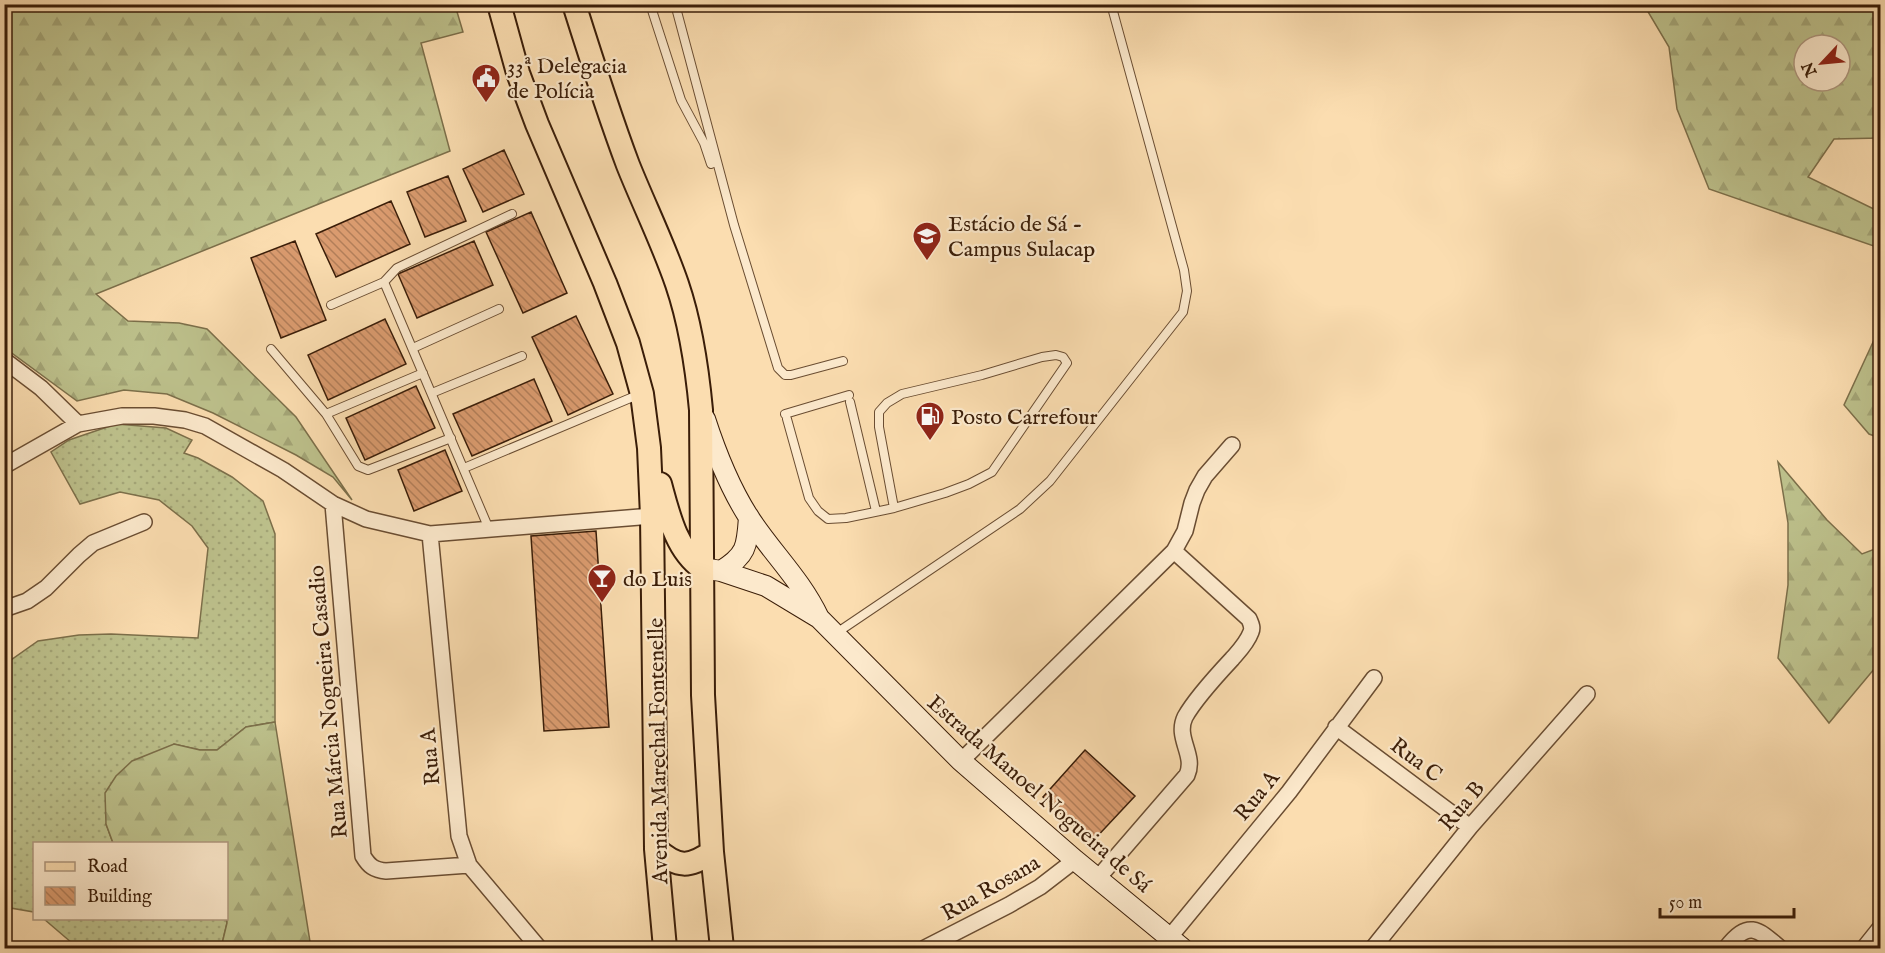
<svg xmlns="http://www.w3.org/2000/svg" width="1885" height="953" viewBox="0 0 1885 953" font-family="'IM FELL English',serif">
<defs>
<pattern id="grass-dots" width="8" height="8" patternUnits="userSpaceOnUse" patternTransform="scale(1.5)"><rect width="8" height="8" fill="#bdc18c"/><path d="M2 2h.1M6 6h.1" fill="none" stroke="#a3a577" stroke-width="1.8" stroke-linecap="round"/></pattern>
<pattern id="forest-firs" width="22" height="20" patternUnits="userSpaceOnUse" patternTransform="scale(1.5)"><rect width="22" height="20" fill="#bdc18c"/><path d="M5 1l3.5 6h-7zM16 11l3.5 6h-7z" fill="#a3a577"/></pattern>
<pattern id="building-back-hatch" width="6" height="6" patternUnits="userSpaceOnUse" patternTransform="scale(1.5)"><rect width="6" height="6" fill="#da9b6f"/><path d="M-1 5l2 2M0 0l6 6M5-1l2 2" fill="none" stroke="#b27e59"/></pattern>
</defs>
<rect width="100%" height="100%" fill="#fbddb0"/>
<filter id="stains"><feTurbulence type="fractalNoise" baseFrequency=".00333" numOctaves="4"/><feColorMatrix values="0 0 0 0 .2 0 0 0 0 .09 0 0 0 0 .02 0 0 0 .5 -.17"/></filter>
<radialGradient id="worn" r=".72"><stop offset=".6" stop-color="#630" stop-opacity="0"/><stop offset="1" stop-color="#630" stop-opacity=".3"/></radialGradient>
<path fill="url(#grass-dots)" stroke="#7c6f4a" stroke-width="1.5" d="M116 424 166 428 192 440 184 453 198 458 232 477 263 501 275 534V722L246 727 217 750H200L174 744 106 824 113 843 34 844V912L5 907 4 665 38 641 79 635 111 634 198 638 208 548 192 526 159 500 120 492 80 504 51 452 69 440Z
M226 918 227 923 221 948H72V943L44 919Z"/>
<path fill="url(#forest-firs)" stroke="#7c6f4a" stroke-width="1.5" fill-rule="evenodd" d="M5 4 455 5 463 32 421 43 450 151 96 294 128 321 179 323 207 329 296 417 352 500 333 477 296 455 213 413 167 394 124 390 77 401 5 348Z
M1644 5H1880V138L1834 139 1808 177 1880 212V276L1874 246 1709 189 1677 109 1669 47ZM1804 45H1840V81H1804Z
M1880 327V438L1869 434 1844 405Z
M1778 462 1827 520 1862 554 1880 547V662L1829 723 1778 658 1788 585V523Z
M275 722 311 948H221L227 923 226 844 113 843 106 824 105 793 116 776 132 761 174 744 200 750H217L246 727Z"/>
<path fill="url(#building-back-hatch)" stroke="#3a1d08" stroke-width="1.5" d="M504 150 524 194 483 212 463 169Z
M448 176 466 221 425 237 407 192Z
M391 201 410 244 336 277 316 234Z
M531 212 567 293 523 313 486 232Z
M295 241 326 320 281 338 251 258Z
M474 241 493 285 417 318 398 274Z
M576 316 613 394 568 415 532 337Z
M385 319 406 364 328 400 308 355Z
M534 379 552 421 472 456 453 414Z
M416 386 435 428 365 460 346 418Z
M445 450 462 491 414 511 398 470Z
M596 531 609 727 544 731 531 536Z
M1085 750 1135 796 1092 842 1043 797Z"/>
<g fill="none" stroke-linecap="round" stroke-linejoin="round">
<g stroke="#6a4d32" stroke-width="10">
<path id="lane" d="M650 4 681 100 704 143 711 164
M675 4 734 225 778 368 785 375H791L843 361
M384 282 489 529
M331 305 384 282 397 268 512 214
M413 348 499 309
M271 349 326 414 358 466 368 470 451 438
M432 393 522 356
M850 402 876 511
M326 414 423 373
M785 414 849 395
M787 419 809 498 818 511 828 519 846 518 894 508 945 493 969 484 992 472 1067 363 1063 357 1056 355 1042 357 982 375 902 394 887 403 879 412V427L894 508
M464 468 640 394
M835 634 1020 509 1050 481 1183 312 1187 291 1184 270 1111 4"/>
</g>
<g stroke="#6a4d32" stroke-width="18">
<path id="street" d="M4 360 41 388 78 424
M4 466 78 424 122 416H154L185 420 205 426 283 470 333 504 366 519 430 534 652 516
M333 504 363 856C369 866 374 870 386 871L469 865
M430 534 459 836 469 865 539 948
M4 609 27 601 46 588 79 555 93 543 144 522
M1336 727 1470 827
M961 761 1174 551 1185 531 1192 503 1197 490 1205 476 1232 445
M1098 878 1187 775C1196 755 1175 738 1185 717 1195 699 1218 674 1232 659 1239 651 1247 643 1251 632 1253 627 1251 624 1249 619L1174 551
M1169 938 1289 792 1374 678
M925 948 1009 905 1040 887 1075 860
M1373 948 1470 827 1587 694
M1726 948C1748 920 1757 928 1780 948
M1864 948 1880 928"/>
</g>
<g stroke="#3a1d08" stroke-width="22">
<path id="secondary" d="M705 419C716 453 729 486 748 516 771 552 800 578 819 618
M702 568 721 571 766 586 819 618 961 761 1075 860 1182 948
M721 571C747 555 747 546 749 517"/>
</g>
<g stroke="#3a1d08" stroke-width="26">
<path id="primary" d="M499 4 518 73 537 124 605 283 628 343 642 394 649 448 652 516 656 849 665 948
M574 4C591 58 608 112 628 165 644 205 663 243 677 284 691 325 697 367 701 410L703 695 712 852 722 948
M660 484C668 513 676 550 702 568
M656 849C678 868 689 868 712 852"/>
</g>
<use href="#lane" stroke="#fce9cc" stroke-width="8"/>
<use href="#street" stroke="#fce9cc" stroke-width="15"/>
<use href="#secondary" stroke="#fce9cc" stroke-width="20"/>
<use href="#primary" stroke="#fbddb0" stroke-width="22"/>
</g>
<defs>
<g id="civic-pin" transform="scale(1.5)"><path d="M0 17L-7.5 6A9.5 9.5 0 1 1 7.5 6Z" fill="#8f2418" stroke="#fce9cc"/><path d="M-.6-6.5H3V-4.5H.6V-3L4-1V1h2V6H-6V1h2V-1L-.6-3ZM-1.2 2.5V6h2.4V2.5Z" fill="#fff"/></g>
<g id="university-pin" transform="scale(1.5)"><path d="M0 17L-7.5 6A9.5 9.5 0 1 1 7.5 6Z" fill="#8f2418" stroke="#fce9cc"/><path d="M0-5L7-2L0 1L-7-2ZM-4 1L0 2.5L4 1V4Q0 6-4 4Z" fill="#fff"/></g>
<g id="fuel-pin" transform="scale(1.5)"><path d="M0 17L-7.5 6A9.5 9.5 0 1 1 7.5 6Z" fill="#8f2418" stroke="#fce9cc"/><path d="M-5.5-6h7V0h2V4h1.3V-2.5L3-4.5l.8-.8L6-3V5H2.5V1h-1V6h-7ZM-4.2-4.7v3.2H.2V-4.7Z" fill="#fff"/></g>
<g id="bar-pin" transform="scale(1.5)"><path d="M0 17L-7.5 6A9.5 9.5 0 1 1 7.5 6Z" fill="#8f2418" stroke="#fce9cc"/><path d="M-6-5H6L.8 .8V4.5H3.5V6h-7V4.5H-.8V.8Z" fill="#fff"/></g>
</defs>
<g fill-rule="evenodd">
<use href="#civic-pin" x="486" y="78"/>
<use href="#university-pin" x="927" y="236"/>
<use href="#fuel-pin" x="930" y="416"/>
<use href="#bar-pin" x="602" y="578"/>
</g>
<g text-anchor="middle" stroke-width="4.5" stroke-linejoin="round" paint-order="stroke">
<g font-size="22" fill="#3a1d08" stroke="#fce9cc" text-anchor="start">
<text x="507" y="73">33ª Delegacia<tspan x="507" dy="25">de Polícia</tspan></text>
<text x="948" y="231">Estácio de Sá -<tspan x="948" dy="25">Campus Sulacap</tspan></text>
<text x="951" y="424">Posto Carrefour</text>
<text x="623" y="586">do Luis</text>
</g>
<g font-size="22" fill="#3a1d08" stroke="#fce9cc">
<text transform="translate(327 702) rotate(-95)" y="8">Rua Márcia Nogueira Casadio</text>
<text transform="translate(657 751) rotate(-91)" y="8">Avenida Marechal Fontenelle</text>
<text transform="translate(429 757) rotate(-95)" y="8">Rua A</text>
<text transform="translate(1417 759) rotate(37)" y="8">Rua C</text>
<text transform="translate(1040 793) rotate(41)" y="8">Estrada Manoel Nogueira de Sá</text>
<text transform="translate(1256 795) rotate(-51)" y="8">Rua A</text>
<text transform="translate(1461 805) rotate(-50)" y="8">Rua B</text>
<text transform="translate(990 887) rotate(-30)" y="8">Rua Rosana</text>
</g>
</g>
<rect width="1885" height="953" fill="none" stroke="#fbddb0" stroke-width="24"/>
<rect x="6" y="6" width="1873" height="941" fill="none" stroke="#3a1d08" stroke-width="3"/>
<rect x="12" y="12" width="1861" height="929" fill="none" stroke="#3a1d08" stroke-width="1.5"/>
<rect x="33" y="842" width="195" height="78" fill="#fce9cc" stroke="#ae977e" stroke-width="1.5"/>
<rect x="45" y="862" width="30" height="9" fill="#fbddb0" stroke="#ae977e" stroke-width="1.5"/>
<text x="87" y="872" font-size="18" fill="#3a1d08">Road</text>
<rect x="45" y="887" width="30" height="18" fill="url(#building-back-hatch)" stroke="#ae977e" stroke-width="1.5"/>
<text x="87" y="902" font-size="18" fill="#3a1d08">Building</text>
<g transform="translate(1822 63) rotate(244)"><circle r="28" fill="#fce9cc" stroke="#ae977e" stroke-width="1.5"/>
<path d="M0-4.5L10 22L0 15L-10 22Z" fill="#8f2418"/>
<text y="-9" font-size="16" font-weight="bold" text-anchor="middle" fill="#3a1d08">N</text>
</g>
<path d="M1660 908v9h134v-9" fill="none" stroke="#3a1d08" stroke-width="3"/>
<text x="1669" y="908" font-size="18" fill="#3a1d08" stroke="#fce9cc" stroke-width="4.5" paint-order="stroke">50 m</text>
<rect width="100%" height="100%" filter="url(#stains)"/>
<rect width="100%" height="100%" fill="url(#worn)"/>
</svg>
